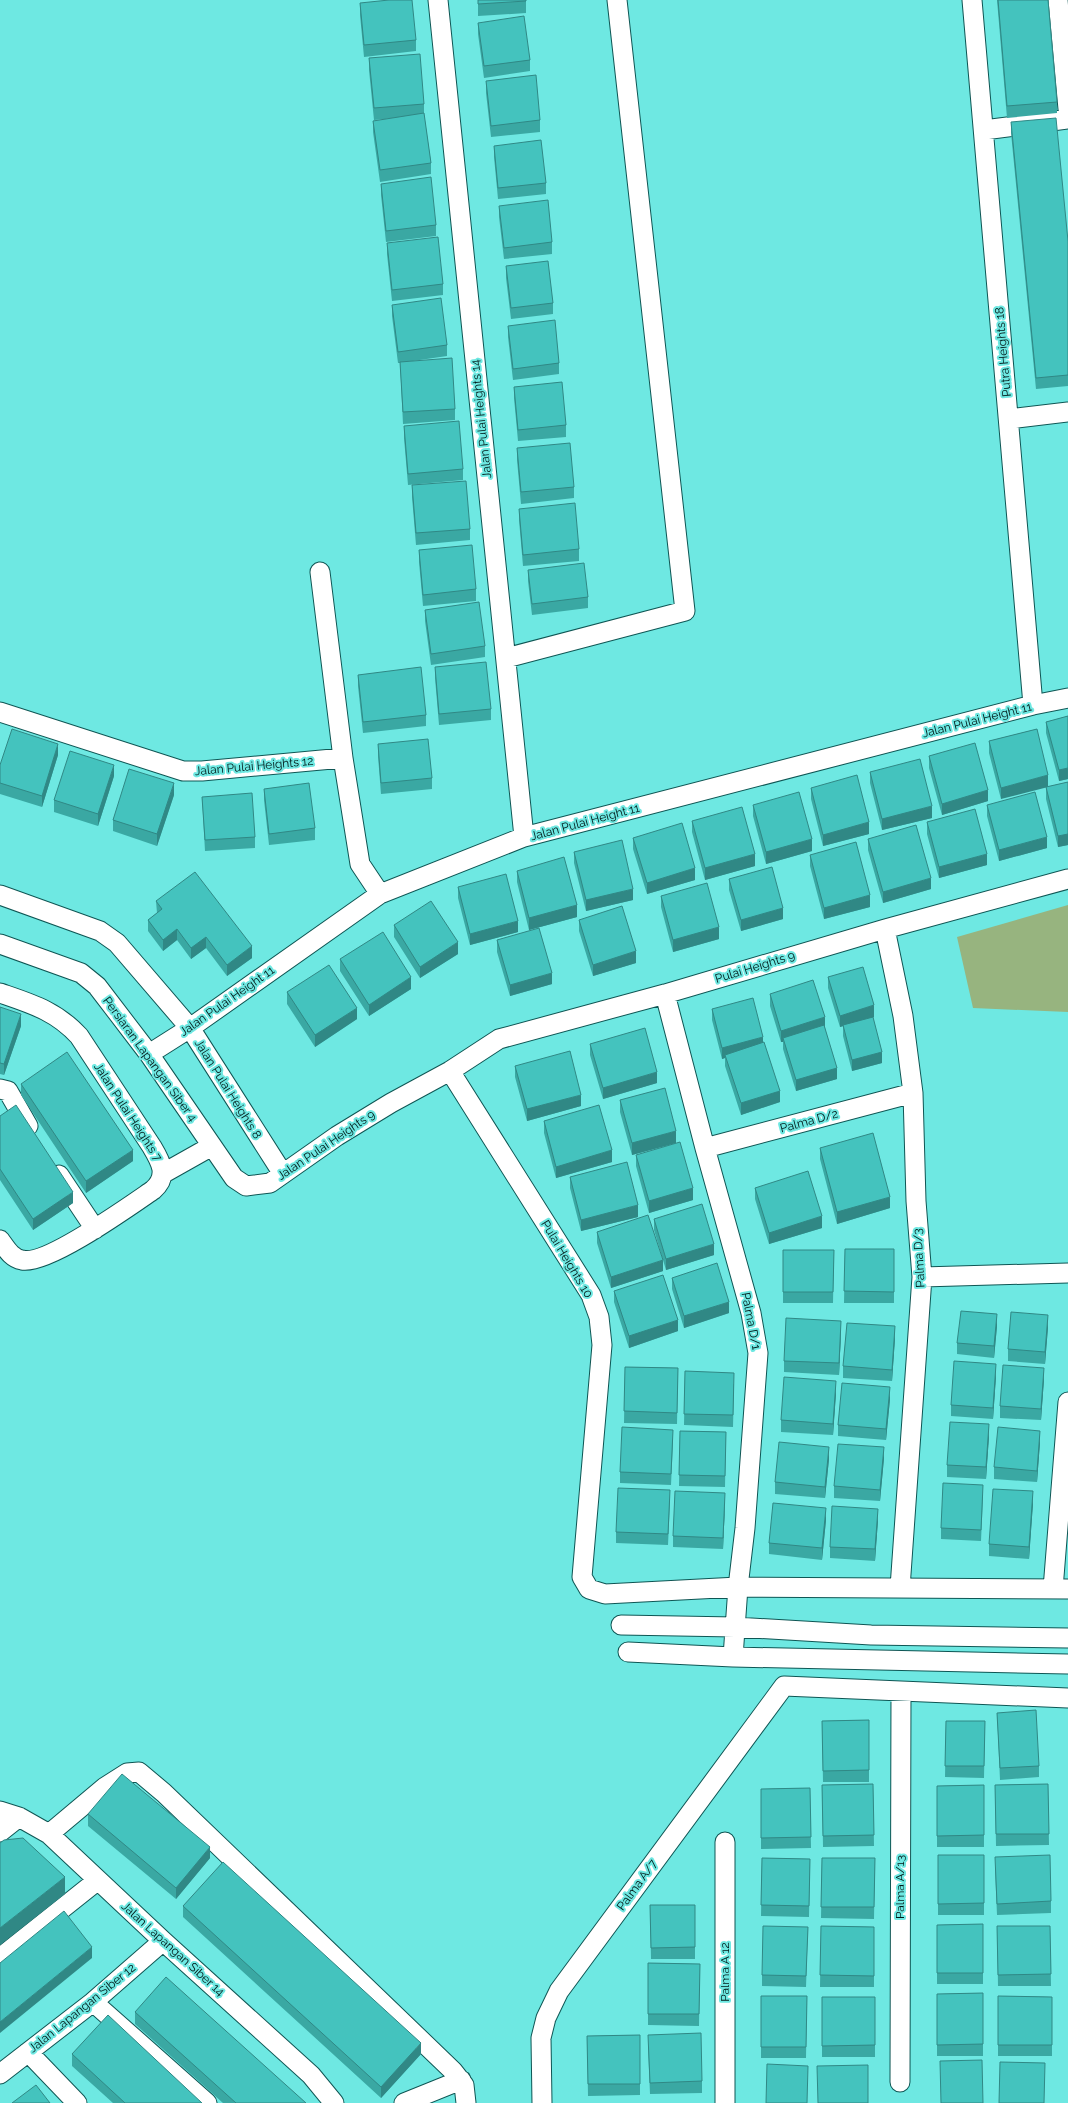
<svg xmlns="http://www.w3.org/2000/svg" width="1068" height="2103" viewBox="0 0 1068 2103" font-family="Raleway,sans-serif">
<rect width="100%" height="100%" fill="#6ee8e2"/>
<path fill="#97b47f" d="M1068 905V1012L973 1008 957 937Z"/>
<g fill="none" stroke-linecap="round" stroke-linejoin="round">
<g stroke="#0f5654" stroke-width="21">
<path id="minor" d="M438 0 524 837
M972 0 1033 705
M1058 0 1068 109
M984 130 1068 119
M1009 419 1068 412
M320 572 343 758
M506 658 685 611 617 0
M0 712 183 771H202L343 758 360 864 380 894
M0 895 100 931 117 943 190 1028 283 1174
M885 929 903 1016 913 1093 916 1201 922 1277 900 1588
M0 944 81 973 97 986 149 1054 234 1178 246 1186 270 1183 337 1136 391 1103 450 1071 499 1039 665 994 885 929 1068 879
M0 993C32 1004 56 1011 79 1036L152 1147C161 1162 169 1176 153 1190 131 1205 46 1266 22 1260 11 1258 6 1248 0 1240
M665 994 705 1148 751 1313 758 1353 745 1528 738 1587 733 1657
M149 1054 190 1028 380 894 524 837 1033 705 1068 698
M450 1071 591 1295 599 1317 602 1345 582 1577 589 1589 605 1594 738 1587 1068 1589
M0 1089 8 1091 28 1126
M705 1148 913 1093
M164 1173 212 1146
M59 1175 95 1229
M922 1277 1068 1273
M1053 1589 1068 1402
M621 1625 735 1627 871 1635 1068 1638
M628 1652 733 1657 1068 1664
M0 1811 19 1817 49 1834 163 1941 311 2075 334 2103
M0 1832 19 1817
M49 1834 105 1787 127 1773 139 1772 164 1793 453 2071 464 2085 466 2103
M0 1958 98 1880
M93 2002 207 2103
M28 2052 77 2103
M0 2074 93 2002 163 1941
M900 2082 901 1692
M404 2103 461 2080
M542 2103 541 2038 546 2018 559 1991 784 1686 1068 1698
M725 2103V1842"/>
</g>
<use href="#minor" stroke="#fff" stroke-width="19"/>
</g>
<path fill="#3aa8a3" d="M478 0H526V13L478 16Z
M997 0H1048L1057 102V113L1007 118Z
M360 3 416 40V51L364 57 360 15Z
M478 23 530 60V71L484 78 478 34Z
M369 58 424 104V114L431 163V174L380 182 373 132V121L396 118 374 120 369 70Z
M486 81 540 120V132L491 137 486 93Z
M1011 122 1068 241V386L1036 389 1011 133Z
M494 146 546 183V194L498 199 494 157Z
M381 184 436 225V236L386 242 381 195Z
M499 206 552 242V254L504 259 499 217Z
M387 243 443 284V295L392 301 387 254Z
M506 266 553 303V314L511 319 506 278Z
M392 305 447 345V356L406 362 455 409V420L403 424 400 363H398L392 316Z
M508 326 559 363V374L513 380 508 337Z
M514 387 566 425V437L518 441 514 398Z
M404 426 463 469V480L408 485 404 438Z
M517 448 574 487V498L521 504 517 460Z
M412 485 470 529V540L416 545 412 497Z
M519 509 579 549V561L523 566 519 520Z
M419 550 476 589V601L423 606 419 562Z
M528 570 588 597V608L532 615 528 581Z
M425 610 485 646V657L431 665 425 621Z
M435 667 491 709V720L439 725 435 678Z
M358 675 426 715V726L363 733 358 686Z
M1068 716V779L1059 781 1046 733V722Z
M1037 729 1001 799 989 753V741Z
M378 744 432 778V789L381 794 378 756Z
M58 755 42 807 0 794V765Z
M929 756 988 801 942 815 929 768Z
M870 772 932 818 882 830 870 783Z
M114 776 98 826 54 812V800Z
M1068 782V845L1058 847 1046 799V787Z
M811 788 869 834 823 846 811 799Z
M264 789 315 828V840L269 845 264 800Z
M174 795 157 846 113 831V820Z
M202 797 255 837V848L205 851Z
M753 805 812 851 766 864 753 816Z
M987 805 1047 848 999 861 987 816Z
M692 821 755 866 705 880 692 832Z
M927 822 987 865 939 878 927 834Z
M633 838 695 880 647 894 633 849Z
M868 839 931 889 883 903 868 850Z
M574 852 633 900 586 911 574 863Z
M810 855 870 907 824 919 810 866Z
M517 871 577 917 529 930 517 882Z
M729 879 783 919 741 931 729 890Z
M458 887 518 932 470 945 458 898Z
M661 896 719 939 673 952 661 907Z
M156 901 252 958 227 976 206 948 191 959 177 940 163 951 148 931V920L157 913Z
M579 920 636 963 593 976 579 931Z
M394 925 458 954 420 978 394 937Z
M497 940 552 984 510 996 497 952Z
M340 959 411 989 369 1016 340 971Z
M828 977 874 1017H873L882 1063 852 1071 843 1036V1026L840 1027 828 988Z
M287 992 357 1019 315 1047 287 1004Z
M770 994 825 1028 837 1079 796 1091 783 1049V1042H781L770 1006Z
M0 1007 21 1026 4 1075 0 1074Z
M712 1009 763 1043 780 1102 741 1115 725 1066V1058L722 1059 712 1020Z
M590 1044 657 1083 603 1099 590 1055Z
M515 1066 581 1106 527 1121 515 1077Z
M21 1084 133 1161 86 1193 21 1095Z
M620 1100 676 1143 632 1155 620 1112Z
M0 1116 73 1203 33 1230 0 1180Z
M544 1121 612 1162 556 1178 544 1133Z
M820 1148 890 1208 837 1224 820 1159Z
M636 1155 693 1200 649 1213 636 1166Z
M570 1177 638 1217 581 1231 570 1188Z
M755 1188 822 1228 769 1244 755 1199Z
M654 1219 714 1255 666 1270 654 1230Z
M597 1232 663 1271 611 1288 597 1243Z
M845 1249H894V1303H844Z
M783 1250H834L833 1303H783Z
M672 1278 729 1313 684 1328 672 1289Z
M614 1291 678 1331 629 1348 614 1302Z
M997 1326 994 1358 957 1354V1343Z
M1048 1327 1045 1364 1008 1361V1349Z
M841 1332 839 1375 784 1372V1361Z
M895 1338 892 1381 843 1378V1366Z
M625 1367 678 1368 677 1424 624 1423Z
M685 1371 734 1384 733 1427 684 1425Z
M996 1376 993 1419 951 1416V1405Z
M1044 1379 1041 1420 1000 1418V1406Z
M836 1393 833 1435 781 1432V1420Z
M890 1399 886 1440 838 1436V1425Z
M680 1431 726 1432 725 1487 679 1486Z
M989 1436 986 1479 947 1477V1465Z
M673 1441 671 1485 620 1483V1472Z
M1040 1442 1037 1482 994 1479V1467Z
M884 1458 880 1501 834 1498V1486Z
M829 1459 825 1498 775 1494V1482Z
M983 1496 981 1541 941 1539V1528Z
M670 1501 668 1545 616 1543V1532Z
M1033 1503 1029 1559 989 1556V1544Z
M725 1504 723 1549 673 1547V1536Z
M826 1520 822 1560 769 1554V1543Z
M878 1520 875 1561 830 1558V1547Z
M997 1713 1039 1766V1777L1000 1780Z
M869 1720V1782H823L822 1721Z
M946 1721H985L984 1778 945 1777Z
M873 1784 874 1846 823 1847 822 1785Z
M1048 1784 1049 1845 996 1846 995 1785Z
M984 1785V1847H937V1786Z
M810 1788 811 1848 761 1849V1789Z
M88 1814 210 1858 176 1899 88 1826Z
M938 1855H984V1915H938Z
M762 1858 810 1859 809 1917 761 1916Z
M822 1858H875L874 1919 821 1918Z
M995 1868 1051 1901V1913L997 1915Z
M650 1905H695V1959H651Z
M183 1906 421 2054 381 2098 183 1917Z
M983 1924V1984H937V1925Z
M821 1926 874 1927V1987H820Z
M997 1926H1050L1051 1986H998Z
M808 1927 806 1987 762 1986V1975Z
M648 1963 700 1964 699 2026 648 2025Z
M983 1993V2056H937V1994Z
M761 1996H807L806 2058H761Z
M998 1996 1052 1997V2056H998Z
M822 1997H875V2057H822Z
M135 2012 306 2103H223L135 2024Z
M640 2035V2095L588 2096 587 2036Z
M648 2046 702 2081V2093L650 2094Z
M72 2054 202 2103H113L72 2066Z"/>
<path fill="#308885" d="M58 744V755L42 807V796Z
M114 765V776L98 826V814Z
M1068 768V779L1059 781V770Z
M1048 775V787L1001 799V788Z
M174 783V795L157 846V834Z
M988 790V801L942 815V804Z
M932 806V818L882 830V819Z
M869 822V834L823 846V835Z
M1068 834V845L1058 847V836Z
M1047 837V848L999 861V850Z
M812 839V851L766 864V852Z
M755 854V866L705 880V868Z
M987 854V865L939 878V867Z
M695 868V880L647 894V883Z
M931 878V889L883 903V892Z
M633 889V900L586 911V900Z
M870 895V907L824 919V908Z
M577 905V917L529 930V918Z
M783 908V919L741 931V920Z
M518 921V932L470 945V934Z
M719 927V939L673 952V940Z
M177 929V940L163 951V940Z
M206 937V948L191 959V948Z
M458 942V954L420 978V967Z
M252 946V958L227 976V965Z
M636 951V963L593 976V965Z
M552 973V984L510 996V985Z
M411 977V989L369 1016V1005Z
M874 1005V1017L840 1027V1016Z
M357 1008V1019L315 1047V1035Z
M21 1014V1026L4 1075V1064Z
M825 1017V1028L783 1038V1042H781V1031Z
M763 1037V1048L725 1055V1058L722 1059V1048Z
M882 1052V1063L852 1071V1060Z
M837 1068V1079L796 1091V1080Z
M657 1072V1083L603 1099V1088Z
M780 1091V1102L741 1115V1103Z
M581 1095V1106L527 1121V1109Z
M676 1131V1143L632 1155V1143Z
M133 1150V1161L86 1193V1181Z
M612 1150V1162L556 1178V1167Z
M693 1188V1200L649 1213V1201Z
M73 1192V1203L33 1230V1219Z
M890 1197V1208L837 1224V1212Z
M638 1205V1217L581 1231V1220Z
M822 1216V1228L769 1244V1233Z
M714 1244V1255L666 1270V1259Z
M663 1260V1271L611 1288V1277Z
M729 1302V1313L684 1328V1316Z
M997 1314V1326L994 1358V1346Z
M1048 1315V1327L1045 1364V1352Z
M678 1320V1331L629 1348V1336Z
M841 1321V1332L839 1375V1363Z
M895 1326V1338L892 1381V1370Z
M996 1364V1376L993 1419V1408Z
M1044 1368V1379L1041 1420V1409Z
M836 1381V1393L833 1435V1424Z
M890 1387V1399L886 1440V1429Z
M989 1424V1436L986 1479V1467Z
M1040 1431V1442L1037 1482V1471Z
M829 1447V1459L825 1498V1487Z
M884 1447V1458L880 1501V1490Z
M1033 1491V1503L1029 1559V1547Z
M725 1493V1504L723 1549V1538Z
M826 1508V1520L822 1560V1548Z
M878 1509V1520L875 1561V1549Z
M210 1847V1858L176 1899V1888Z
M65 1877V1894L0 1945V1928Z
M92 1947V1958L0 2033V2022Z
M421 2043V2054L381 2098V2087Z"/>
<path fill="#44c3be" stroke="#308885" d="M389 0H412L416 40 364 45 360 3Z
M478 0H526V1L478 4Z
M998 0H1048L1057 102 1007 106Z
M524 16 530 60 484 66 478 23Z
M420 54 424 104 374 108 369 58Z
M536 75 540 120 491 126 486 81Z
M424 113 431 163 380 170 373 121Z
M1056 118 1068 241V375L1036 378 1011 122Z
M541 140 546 183 498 188 494 146Z
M431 177 436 225 386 231 381 184Z
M548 200 552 242 504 248 499 206Z
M438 237 443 284 392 290 387 243Z
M548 261 553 303 511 308 506 266Z
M441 298 447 345 398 352 392 305Z
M555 320 559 363 513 369 508 326Z
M452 358 455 409 403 412 400 362Z
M562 382 566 425 518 430 514 387Z
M459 421 463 469 408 474 404 426Z
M570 443 574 487 521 492 517 448Z
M466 481 470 529 416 533 412 485Z
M575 503 579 549 523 555 519 509Z
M472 545 476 589 423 595 419 550Z
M584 563 588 597 532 604 528 570Z
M479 602 485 646 431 654 425 610Z
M486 662 491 709 439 714 435 667Z
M421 667 426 715 363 722 358 675Z
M1068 716V768L1059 770 1046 722Z
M12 729 58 744 42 796 0 783V765Z
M1037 729 1048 775 1001 788 989 741Z
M428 739 432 778 381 783 378 744Z
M975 743 988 790 942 804 929 756Z
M70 751 114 765 98 814 54 800Z
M920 759 932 806 882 819 870 772Z
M129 769 174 783 157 834 113 820Z
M857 775 869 822 823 835 811 788Z
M1068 782V834L1058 836 1046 787Z
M309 783 315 828 269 834 264 789Z
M799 792 812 839 766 852 753 805Z
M1035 792 1047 837 999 850 987 805Z
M252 793 255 837 205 840 202 797Z
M742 807 755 854 705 868 692 821Z
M975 809 987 854 939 867 927 822Z
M682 823 695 868 647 883 633 838Z
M916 825 931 878 883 892 868 839Z
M622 840 633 889 586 900 574 852Z
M856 842 870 895 824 908 810 855Z
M564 857 577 905 529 918 517 871Z
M772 867 783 908 741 920 729 879Z
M195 872 252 946 227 965 206 937 191 948 177 929 163 940 148 920 162 909 156 901Z
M506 874 518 921 470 934 458 887Z
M707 883 719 927 673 940 661 896Z
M431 901 458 942 420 967 394 925Z
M622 906 636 951 593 965 579 920Z
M539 928 552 973 510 985 497 940Z
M383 932 411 977 369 1005 340 959Z
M329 965 357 1008 315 1035 287 992Z
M863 967 874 1005 840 1016 828 977Z
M813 980 825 1017 781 1031 770 994Z
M753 998 763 1037 722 1048 712 1009Z
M0 1007 21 1014 4 1064 0 1063Z
M873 1017 882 1052 852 1060 843 1025Z
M824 1025 837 1068 796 1080 783 1038Z
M645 1028 657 1072 603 1088 590 1044Z
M764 1042 780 1091 741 1103 725 1055Z
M570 1051 581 1095 527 1109 515 1066Z
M67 1052 133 1150 86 1181 21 1084Z
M665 1088 676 1131 632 1143 620 1100Z
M16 1105 73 1192 33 1219 0 1169V1116Z
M599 1105 612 1150 556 1167 544 1121Z
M873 1133 890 1197 837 1212 820 1148Z
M680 1142 693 1188 649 1201 636 1155Z
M627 1162 638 1205 581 1220 570 1177Z
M808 1171 822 1216 769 1233 755 1188Z
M702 1204 714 1244 666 1259 654 1219Z
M648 1215 663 1260 611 1277 597 1232Z
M845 1249H894V1292L844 1291Z
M783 1250H834L833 1292H783Z
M717 1263 729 1302 684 1316 672 1278Z
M663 1275 678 1320 629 1336 614 1291Z
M961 1311 997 1314 994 1346 957 1343Z
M1011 1312 1048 1315 1045 1352 1008 1349Z
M786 1318 841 1321 839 1363 784 1361Z
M847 1323 895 1326 892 1370 843 1366Z
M954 1361 996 1364 993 1408 951 1405Z
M1003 1365 1044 1368 1041 1409 1000 1406Z
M625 1367 678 1368 677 1413 624 1411Z
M685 1371 734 1373 733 1415 684 1414Z
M784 1377 836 1381 833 1424 781 1420Z
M842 1383 890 1387 886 1429 838 1425Z
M950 1422 989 1424 986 1467 947 1465Z
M622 1427 673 1430 671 1474 620 1472Z
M998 1427 1040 1431 1037 1471 994 1467Z
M680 1431 726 1432 725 1476 679 1475Z
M779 1442 829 1447 825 1487 775 1482Z
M838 1444 884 1447 880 1490 834 1486Z
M943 1483 983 1485 981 1530 941 1528Z
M618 1488 670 1490 668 1534 616 1532Z
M993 1489 1033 1491 1029 1547 989 1544Z
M675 1491 725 1493 723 1538 673 1536Z
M773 1503 826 1508 822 1548 769 1543Z
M832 1506 878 1509 875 1549 830 1547Z
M1036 1710 1039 1766 1000 1768 997 1713Z
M869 1720V1770L823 1771 822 1721Z
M946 1721H985L984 1766H945Z
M122 1774 210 1847 176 1888 88 1814Z
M873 1784 874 1835 823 1836 822 1785Z
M1048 1784 1049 1834H996L995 1785Z
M984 1785V1835L937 1836V1786Z
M810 1788 811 1837 761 1838V1789Z
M23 1838 65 1877 0 1928V1843L4 1840Z
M938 1855H984V1903L938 1904Z
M1050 1855 1051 1901 997 1904 995 1857Z
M762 1858 810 1859 809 1906 761 1905Z
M822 1858H875L874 1907H821Z
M223 1862 421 2043 381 2087 183 1906Z
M650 1905H695V1947L651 1948Z
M64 1911 92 1947 0 2022V1963Z
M983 1924V1973H937V1925Z
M763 1926 808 1927 806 1976 762 1975Z
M821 1926 874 1927V1976L820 1975Z
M997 1926H1050L1051 1974 998 1975Z
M648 1963 700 1964 699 2014H648Z
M166 1977 306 2103H236L135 2012Z
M983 1993V2044L937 2045V1994Z
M761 1996H807L806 2047H761Z
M998 1996 1052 1997V2045H998Z
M822 1997H875V2045L822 2046Z
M108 2015 202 2103H125L72 2054Z
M701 2033 702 2081 650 2083 648 2035Z
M640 2035V2084H588L587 2036Z
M982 2060 983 2103H941L940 2061Z
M1000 2062 1045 2063 1044 2103H999Z
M767 2064 808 2066 807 2103H766Z
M868 2065V2103H818L817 2066Z
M36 2085 50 2103H12Z"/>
<g text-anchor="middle" stroke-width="4" stroke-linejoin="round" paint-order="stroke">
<g font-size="12" fill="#001817" stroke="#6ee8e2">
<text transform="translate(1003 352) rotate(-95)" y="4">Putra Heights 18</text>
<text transform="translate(481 419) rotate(-96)" y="4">Jalan Pulai Heights 14</text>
<text transform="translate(977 720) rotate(-14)" y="4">Jalan Pulai Height 11</text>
<text transform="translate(254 766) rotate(-5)" y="4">Jalan Pulai Heights 12</text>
<text transform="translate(585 822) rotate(-15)" y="4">Jalan Pulai Height 11</text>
<text transform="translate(755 967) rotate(-17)" y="4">Pulai Heights 9</text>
<text transform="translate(227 1001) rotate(-35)" y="4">Jalan Pulai Height 11</text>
<text transform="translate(150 1059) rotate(54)" y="4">Persiaran Lapangan Siber 4</text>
<text transform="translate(228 1089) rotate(58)" y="4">Jalan Pulai Heights 8</text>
<text transform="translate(128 1112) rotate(57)" y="4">Jalan Pulai Heights 7</text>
<text transform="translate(809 1121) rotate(-15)" y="4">Palma D/2</text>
<text transform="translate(326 1145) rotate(-34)" y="4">Jalan Pulai Heights 9</text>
<text transform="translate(919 1258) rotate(-93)" y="4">Palma D/3</text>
<text transform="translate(567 1259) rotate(59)" y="4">Pulai Heights 10</text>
<text transform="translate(751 1321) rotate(79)" y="4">Palma D/1</text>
<text transform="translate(637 1885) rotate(-54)" y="4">Palma A/7</text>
<text transform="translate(900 1887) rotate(-90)" y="4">Palma A/13</text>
<text transform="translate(173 1949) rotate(42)" y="4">Jalan Lapangan Siber 14</text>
<text transform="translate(725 1972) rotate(-90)" y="4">Palma A 12</text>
<text transform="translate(82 2008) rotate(-39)" y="4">Jalan Lapangan Siber 12</text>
</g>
</g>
</svg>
